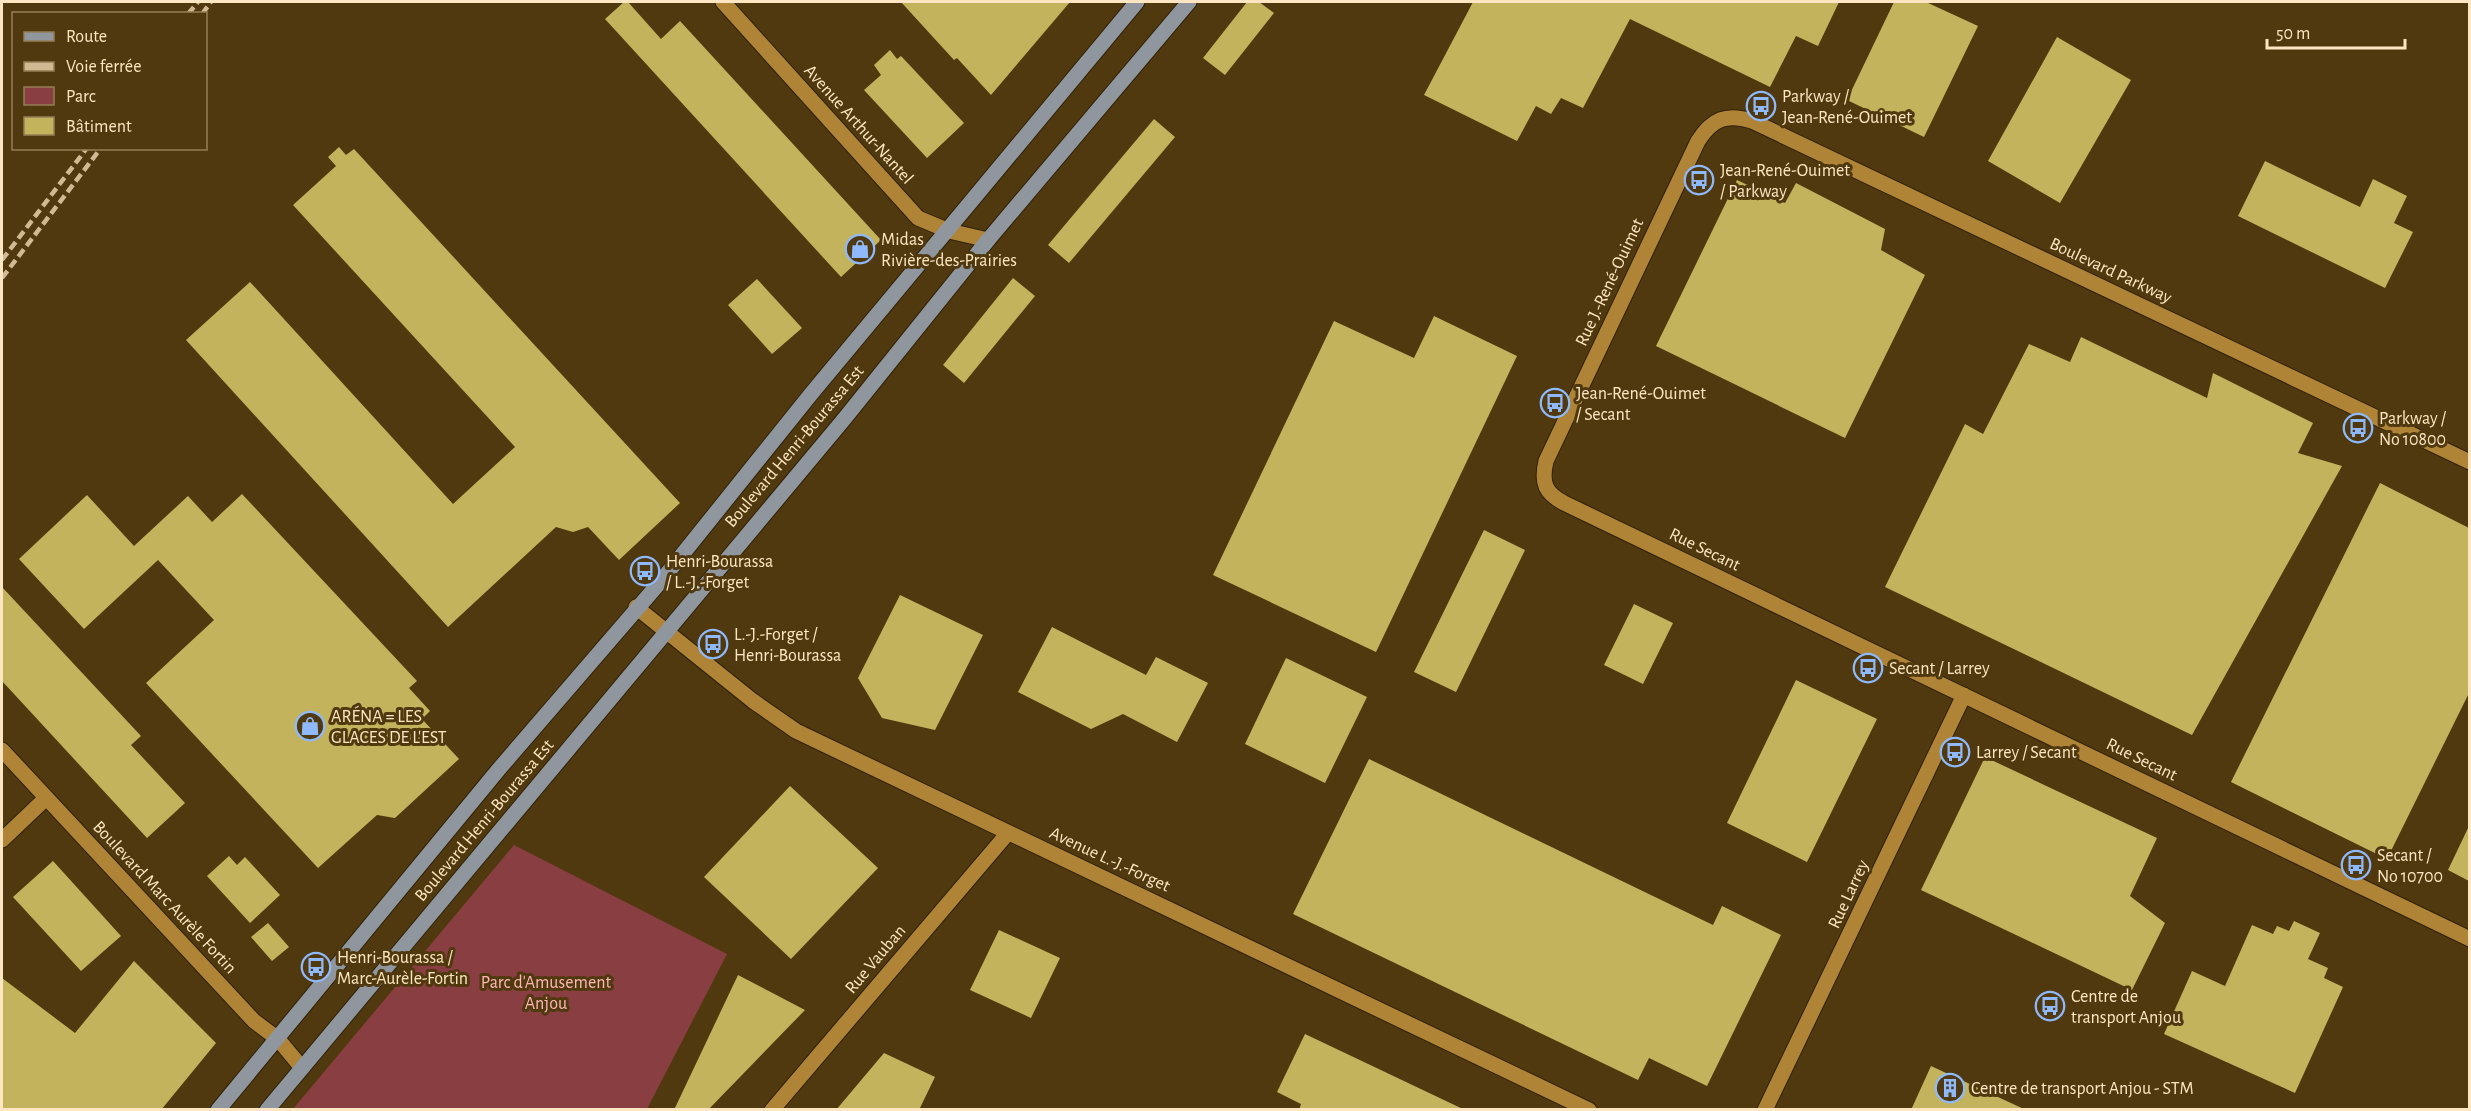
<svg xmlns="http://www.w3.org/2000/svg" width="2471" height="1111" viewBox="0 0 2471 1111" font-family="'Alegreya Sans',sans-serif">
<rect width="100%" height="100%" fill="#50390f"/>
<path fill="#893f42" d="M514 845 727 954 647 1109H293Z"/>
<path fill="#c3b35c" d="M624 2H628L661 39 680 21 881 240 841 277 605 19Z
M901 2H1070L991 95 957 58 954 60Z
M1247 2H1259L1274 13 1225 75 1203 58Z
M1473 2H1839L1818 46 1796 36 1770 87 1630 19 1583 108 1561 98 1551 114 1536 106 1517 141 1424 95Z
M1894 2H1926L1978 26 1924 137 1847 100Z
M2057 37 2131 80 2060 203 1988 161Z
M890 50 897 59 901 56 964 123 927 158 864 90 881 75 874 65Z
M1154 119 1175 137 1069 263 1048 245Z
M339 147 346 155 354 149 680 503 619 560 588 527 573 532 556 527 448 627 186 340 250 282 453 504 515 447 293 205 336 166 328 157Z
M2265 161 2360 207 2373 179 2407 196 2394 223 2413 232 2385 288 2238 216Z
M1737 180 1785 203 1796 183 1885 229 1881 250 1925 275 1845 438 1656 346Z
M1013 278 1035 296 964 383 943 365Z
M757 279 802 328 772 354 728 305Z
M1434 316 1517 356 1376 652 1213 575 1334 321 1414 358Z
M2081 337 2207 398 2213 373 2313 423 2298 453 2342 466 2192 735 1885 587 1965 424 1983 434 2029 344 2070 362Z
M2380 483 2469 528V693L2387 859 2231 782Z
M242 494 417 681 409 688 430 711 422 719 459 759 395 818 377 815 318 868 146 683 214 620 158 560 84 629 19 559 87 495 134 546 188 496 212 522Z
M1484 530 1525 550 1456 692 1414 672Z
M2 587 141 736 131 745 185 803 147 838 2 681Z
M900 595 983 635 935 730 882 718 858 678Z
M1634 604 1673 623 1643 684 1604 665Z
M1052 627 1146 675 1156 657 1208 683 1177 742 1123 714 1091 729 1018 692Z
M1286 658 1367 697 1325 783 1245 744Z
M1796 680 1877 719 1807 862 1727 823Z
M1985 757 2157 838 2130 896 2165 923 2132 990 1921 890Z
M1369 759 1713 925 1722 906 1781 935 1707 1086 1649 1058 1638 1080 1293 914Z
M790 786 878 868 791 959 704 877Z
M2469 826V881L2448 870Z
M229 856 237 865 245 857 280 895 250 923 207 876Z
M53 861 121 936 81 971 13 897Z
M2294 921 2320 933 2308 959 2328 968 2324 978 2343 987 2295 1093 2164 1034 2192 971 2225 986 2252 925 2273 934 2277 926 2289 931Z
M268 923 289 947 272 961 251 937Z
M999 930 1060 958 1031 1018 970 990Z
M134 961 216 1043 161 1110H2V978L75 1033Z
M738 975 805 1010 708 1110H674Z
M1305 1034 1465 1110H1299L1301 1104 1277 1092Z
M884 1053 935 1077 919 1110H836Z
M1931 1066 2026 1110H1911Z"/>
<g fill="none" stroke-linecap="round" stroke-linejoin="round">
<g stroke="#302209" stroke-width="17">
<path id="street" d="M723 2 918 218 949 231 988 240
M2470 462 1752 121C1726 113 1712 119 1698 141L1546 461C1541 483 1545 493 1564 503L2470 939
M636 607 753 701 796 731 1589 1110
M2 750 254 1021 278 1039 302 1068
M2 840 45 799
M772 1110 1008 833
M1765 1110 1964 695"/>
</g>
<g stroke="#302209" stroke-width="17">
<path id="primary" d="M218 1110 499 769 661 581 811 394 1137 2
M267 1110 845 418 988 240 1189 2"/>
</g>
<use href="#street" stroke="#af8436" stroke-width="15"/>
<use href="#primary" stroke="#8f969d" stroke-width="15"/>
<path stroke="#d0b993" stroke-width="4.5" stroke-dasharray="9 4.5" stroke-linecap="butt" d="M188 14 198 2
M202 14 211 2
M2 260 87 148
M2 278 101 148"/>
</g>
<defs>
<g id="bus-ring" transform="scale(1.5)"><circle r="9.5" fill="#50390f" stroke="#8eb9fc" stroke-width="1.5"/><path d="M-5-6H5V4H4V6H2V4H-2V6H-4V4H-5ZM-3.5-4V0h7V-4ZM-3.5 1.2v1.5H-2V1.2ZM2 1.2v1.5H3.5V1.2Z" fill="#8eb9fc"/></g>
<g id="shop-ring" transform="scale(1.5)"><circle r="9.5" fill="#50390f" stroke="#8eb9fc" stroke-width="1.5"/><path d="M-5-2.5h2.3a2.7 3.5 0 0 1 5.4 0H5L5.5 6h-11ZM-1.5-2.5h3a1.5 2.3 0 0 0-3 0Z" fill="#8eb9fc"/></g>
<g id="building-ring" transform="scale(1.5)"><circle r="9.5" fill="#50390f" stroke="#8eb9fc" stroke-width="1.5"/><path d="M-4-6H4V6H1V3H-1V6H-4ZM-2.5-4.3h1.7v1.8h-1.7ZM.8-4.3h1.7v1.8H.8ZM-2.5-1h1.7V.8h-1.7ZM.8-1h1.7V.8H.8Z" fill="#8eb9fc"/></g>
</defs>
<g fill-rule="evenodd">
<use href="#bus-ring" x="1761" y="106"/>
<use href="#bus-ring" x="1699" y="180"/>
<use href="#shop-ring" x="860" y="249"/>
<use href="#bus-ring" x="1555" y="403"/>
<use href="#bus-ring" x="2358" y="428"/>
<use href="#bus-ring" x="645" y="571"/>
<use href="#bus-ring" x="713" y="644"/>
<use href="#bus-ring" x="1868" y="668"/>
<use href="#shop-ring" x="310" y="726"/>
<use href="#bus-ring" x="1955" y="752"/>
<use href="#bus-ring" x="2356" y="865"/>
<use href="#bus-ring" x="316" y="967"/>
<use href="#bus-ring" x="2050" y="1006"/>
<use href="#building-ring" x="1950" y="1088"/>
</g>
<g text-anchor="middle" stroke-width="6" stroke-linejoin="round" paint-order="stroke">
<g font-size="18" fill="#fde6c1" stroke="#50390f" text-anchor="start">
<text x="1782" y="102">Parkway /<tspan x="1782" dy="21">Jean-René-Ouimet</tspan></text>
<text x="1720" y="176">Jean-René-Ouimet<tspan x="1720" dy="21">/ Parkway</tspan></text>
<text x="881" y="245">Midas<tspan x="881" dy="21">Rivière-des-Prairies</tspan></text>
<text x="1576" y="399">Jean-René-Ouimet<tspan x="1576" dy="21">/ Secant</tspan></text>
<text x="2379" y="424">Parkway /<tspan x="2379" dy="21">No 10800</tspan></text>
<text x="666" y="567">Henri-Bourassa<tspan x="666" dy="21">/ L.-J.-Forget</tspan></text>
<text x="734" y="640">L.-J.-Forget /<tspan x="734" dy="21">Henri-Bourassa</tspan></text>
<text x="1889" y="674">Secant / Larrey</text>
<text x="331" y="722">ARÉNA = LES<tspan x="331" dy="21">GLACES DE L'EST</tspan></text>
<text x="1976" y="758">Larrey / Secant</text>
<text x="2377" y="861">Secant /<tspan x="2377" dy="21">No 10700</tspan></text>
<text x="337" y="963">Henri-Bourassa /<tspan x="337" dy="21">Marc-Aurèle-Fortin</tspan></text>
<text x="2071" y="1002">Centre de<tspan x="2071" dy="21">transport Anjou</tspan></text>
<text x="1971" y="1094">Centre de transport Anjou - STM</text>
</g>
<g font-size="18" fill="#fde6c1" stroke="#50390f">
<text transform="translate(859 124) rotate(48)" y="6">Avenue Arthur-Nantel</text>
<text transform="translate(2111 270) rotate(25)" y="6">Boulevard Parkway</text>
<text transform="translate(1609 282) rotate(-65)" y="6">Rue J.-René-Ouimet</text>
<text transform="translate(794 446) rotate(-50)" y="6">Boulevard Henri-Bourassa Est</text>
<text transform="translate(1705 549) rotate(26)" y="6">Rue Secant</text>
<text transform="translate(2142 759) rotate(26)" y="6">Rue Secant</text>
<text transform="translate(484 820) rotate(-50)" y="6">Boulevard Henri-Bourassa Est</text>
<text transform="translate(1110 859) rotate(25)" y="6">Avenue L.-J.-Forget</text>
<text transform="translate(1848 894) rotate(-65)" y="6">Rue Larrey</text>
<text transform="translate(165 897) rotate(47)" y="6">Boulevard Marc Aurèle Fortin</text>
<text transform="translate(875 959) rotate(-50)" y="6">Rue Vauban</text>
</g>
<g font-size="18" fill="#feb6b6" stroke="#50390f">
<text x="546" y="988">Parc d'Amusement<tspan x="546" dy="21">Anjou</tspan></text>
</g>
</g>
<rect width="2471" height="1111" fill="none" stroke="#fde6c1" stroke-width="6"/>
<rect x="12" y="12" width="195" height="138" fill="#50390f" stroke="#957e56" stroke-width="1.5"/>
<rect x="24" y="32" width="30" height="9" fill="#8f969d" stroke="#957e56" stroke-width="1.5"/>
<text x="66" y="42" font-size="18" fill="#fde6c1">Route</text>
<rect x="24" y="62" width="30" height="9" fill="#d0b993" stroke="#957e56" stroke-width="1.5"/>
<text x="66" y="72" font-size="18" fill="#fde6c1">Voie ferrée</text>
<rect x="24" y="87" width="30" height="18" fill="#893f42" stroke="#957e56" stroke-width="1.5"/>
<text x="66" y="102" font-size="18" fill="#fde6c1">Parc</text>
<rect x="24" y="117" width="30" height="18" fill="#c3b35c" stroke="#957e56" stroke-width="1.5"/>
<text x="66" y="132" font-size="18" fill="#fde6c1">Bâtiment</text>
<path d="M2267 39v9h138v-9" fill="none" stroke="#fde6c1" stroke-width="3"/>
<text x="2276" y="39" font-size="18" fill="#fde6c1" stroke="#50390f" stroke-width="4.5" paint-order="stroke">50 m</text>
</svg>
